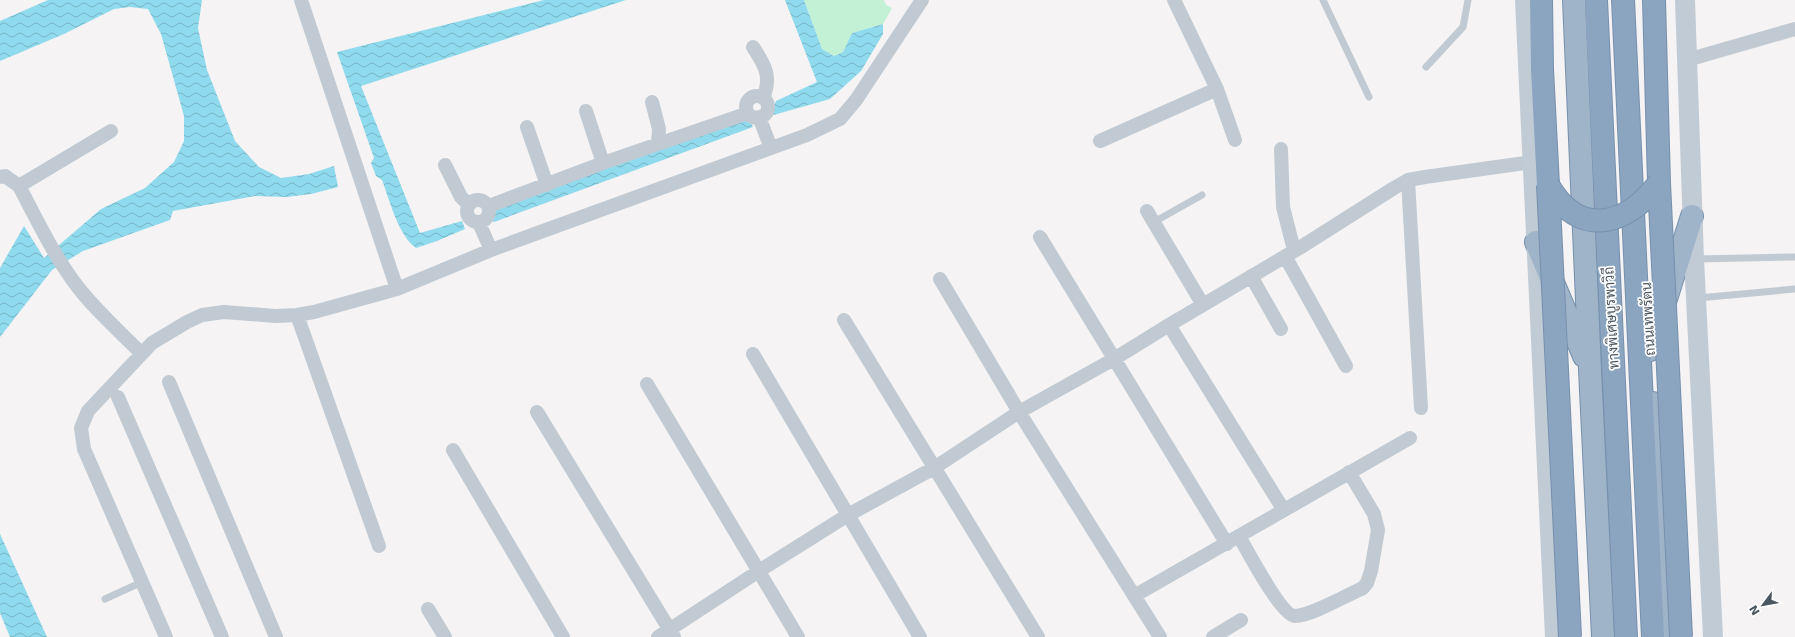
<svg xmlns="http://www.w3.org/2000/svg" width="1795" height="637" viewBox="0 0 1795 637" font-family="'DejaVu Sans',Sarabun,sans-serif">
<defs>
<pattern id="water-waves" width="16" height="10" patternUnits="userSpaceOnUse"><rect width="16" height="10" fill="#90daee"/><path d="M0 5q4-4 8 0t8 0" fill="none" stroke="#78b4c4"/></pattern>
</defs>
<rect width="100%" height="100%" fill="#f5f3f3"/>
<path fill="#c3f1d5" d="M804 0H884L886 5 892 8 883 24 852 33 843 52 834 56 822 49Z"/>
<path fill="url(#water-waves)" d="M48 0H202L198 28 207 70 235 141 259 167 281 178 309 174 334 166 338 187 311 194 287 197 255 196 173 211 170 220 83 251 52 270 0 337V268L24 226 44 258 101 209 145 188 174 162 184 141V116L161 34 148 9 130 7 114 9 64 34 0 61V21Z
M544 0H626L361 86 420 233 462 221 465 229 437 241 416 248C398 235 390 201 382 180L376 176 371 163 374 158 337 52Z
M785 0H804L822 49 834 56 843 52 852 33 883 24V34L861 71 830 99 770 116 776 101 817 82Z
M748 117 753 127 494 222 490 219 491 212 498 206Z
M0 534 47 637H10L0 613Z"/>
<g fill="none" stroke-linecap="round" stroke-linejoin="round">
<g stroke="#7690ad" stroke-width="24">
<path id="trunk" d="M1574 0 1590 370 1603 637
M1536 242 1584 356
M1650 350 1692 216
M1653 403 1666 637"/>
</g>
<g stroke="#7690ad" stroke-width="24">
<path id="motorway" d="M1541 0 1542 69 1548 185
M1596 0 1626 637
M1623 0 1653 637
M1654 0 1659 183"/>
</g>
<path stroke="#c1cad2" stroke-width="7" d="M1323 0 1369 97
M1426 67 1463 27 1468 0
M1154 222 1202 195
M1696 259 1795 257
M1698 298 1795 289
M105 599 142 582"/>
<path stroke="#c1cad2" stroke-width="14" d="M301 0 397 289
M1174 0 1217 89 1235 140
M753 47C765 65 772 77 763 98
M1687 60 1795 29
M746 107a11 11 0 1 1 22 0a11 11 0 1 1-22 0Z
M652 102 659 129 658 144
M586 111 603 163
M759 117 771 148
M527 127 547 185
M1100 141 1217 89
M1281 149 1283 207 1294 250
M445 165 461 197 469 205
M0 177 5 176 19 186 111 131
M1408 180 1421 408
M19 186C36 218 52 252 74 282 93 308 118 330 141 353
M467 211a11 11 0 1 1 22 0a11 11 0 1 1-22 0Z
M489 206 603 163 748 113
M1147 211 1203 305
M479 223 491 250
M1040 237 1227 544
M1285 256 1346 366
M1251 276 1281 329
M940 279 1019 412 1160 637
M297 315 379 546
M844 320 1038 637
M1169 325 1283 509
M753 354 920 637
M169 382 276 637
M647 384 798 637
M118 397 222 637
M537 412 674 637
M453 450 563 637
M1239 536C1247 550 1281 615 1295 616 1311 616 1347 595 1363 588L1367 583 1371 571 1378 530 1374 514 1349 472
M1134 596 1410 438
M428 609 445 637
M166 637 84 449 81 428 88 411 152 343 187 322 202 315 224 312 276 316 297 315 314 312 397 289 491 250 807 135 840 119 856 100 922 0
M658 637 759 571 848 515 934 468 1019 412 1114 359 1169 325 1301 247 1394 188 1408 180 1425 177 1532 162
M1213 637 1241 620"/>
<path stroke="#c1cbd6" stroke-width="20" d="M1525 0 1555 637
M1685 0 1694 259 1713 637"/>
<use href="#trunk" stroke="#9fb4c9" stroke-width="22"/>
<use href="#motorway" stroke="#8ba5c1" stroke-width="22"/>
<g stroke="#7690ad" stroke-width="24" stroke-linecap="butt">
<path id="motorway-bridge" d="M1659 183 1681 637
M1548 185 1570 637
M1548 185C1579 239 1626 226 1659 183"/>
</g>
<use href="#motorway-bridge" stroke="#8ba5c1" stroke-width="22"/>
</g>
<g text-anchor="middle" stroke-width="3.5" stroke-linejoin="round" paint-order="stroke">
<g font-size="14" fill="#4a5661" stroke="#fff">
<text transform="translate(1611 318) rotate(-93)" y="5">ทางพิเศษบูรพาวิถี</text>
<text transform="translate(1648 319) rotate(-93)" y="5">ถนนเทพรัตน</text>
</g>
</g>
<g transform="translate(1763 605) rotate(238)" stroke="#ffffff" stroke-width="3" paint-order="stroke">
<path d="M0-3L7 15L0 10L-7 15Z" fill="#4a5661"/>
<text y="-6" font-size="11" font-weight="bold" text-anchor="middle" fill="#4a5661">N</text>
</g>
</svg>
